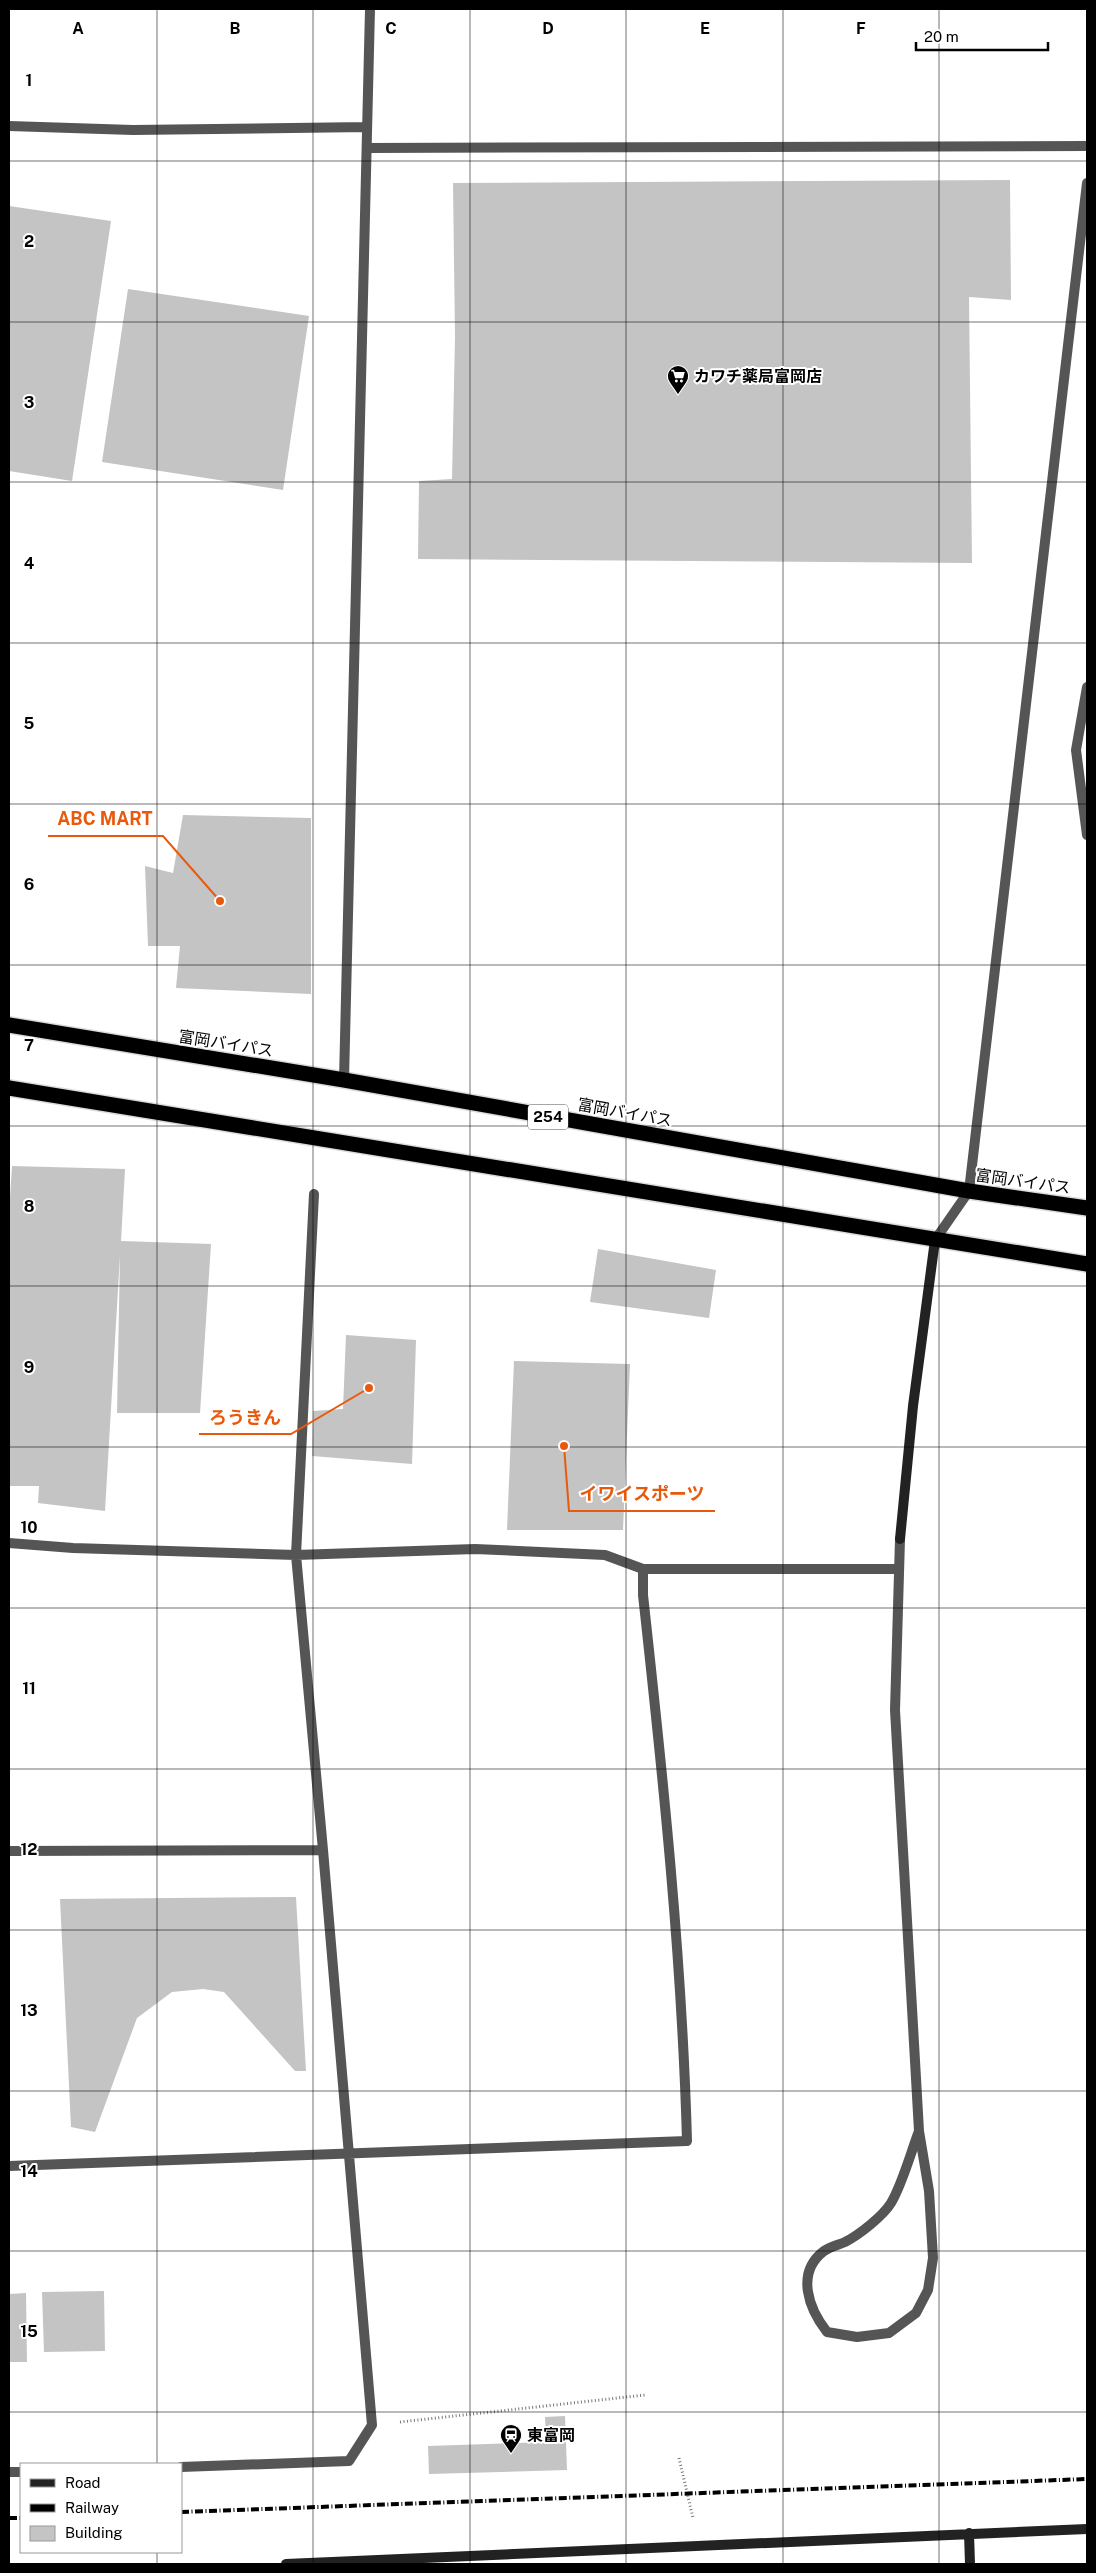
<svg xmlns="http://www.w3.org/2000/svg" width="1096" height="2573" viewBox="0 0 1096 2573" font-family="'Public Sans','Noto Sans JP',sans-serif">
<rect width="100%" height="100%" fill="#fff"/>
<path fill="#c4c4c4" d="M1010 180 1011 300 969 297 972 563 418 559 419 481 452 479 455 337 453 183Z
M9 206 111 221 72 481 9 471Z
M128 289 309 316 283 490 102 462Z
M183 815 311 818V994L176 988 180 946H148L145 866 173 873Z
M12 1166 125 1169 121 1241 211 1244 200 1413H117L120 1255 105 1511 38 1503 39 1486H9V1214Z
M598 1249 716 1270 709 1318 590 1302Z
M346 1335 416 1340 412 1464 312 1456 313 1411 343 1409Z
M514 1361 630 1364 623 1530H507Z
M296 1897 306 2071H295L224 1992 203 1989 172 1992 137 2018 95 2132 71 2127 60 1899Z
M104 2291 105 2351 44 2352 42 2292Z
M26 2293 27 2362H9V2294Z
M565 2416 567 2470 429 2474 428 2446 546 2442 545 2417Z"/>
<g fill="none" stroke-linecap="round" stroke-linejoin="round">
<g stroke="#dbdbdb" stroke-width="18">
<path id="highway" d="M9 1025 344 1080 969 1191 1087 1208
M9 1088 1087 1264"/>
</g>
<path stroke="#777" stroke-width="3" stroke-dasharray="1 2.5" stroke-linecap="butt" d="M400 2422 645 2395
M679 2458 693 2518"/>
<path stroke="#555" stroke-width="10" d="M1087 687 1076 750 1087 835"/>
<path stroke="#555" stroke-width="10" d="M9 126 133 130 367 127
M367 148 1087 146
M344 1080 370 9
M935 1240 969 1191 1087 183
M900 1539 895 1710 919 2131 929 2191 933 2258 928 2290 916 2313 889 2333 857 2337 827 2332C809 2309 795 2273 824 2251 830 2247 838 2245 845 2242 859 2235 883 2216 891 2203 902 2185 911 2152 919 2131
M9 1543 73 1548 296 1555 475 1549 605 1555 643 1569H899
M9 1851 323 1850 296 1555 314 1194
M9 2166 687 2141C682 1958 663 1777 643 1595V1569
M181 2467 349 2461 372 2425 323 1850
M9 2472H21"/>
<path stroke="#222" stroke-width="10" d="M900 1539 913 1406 935 1240
M969 2533 970 2564
M286 2564 1087 2529"/>
<use href="#highway" stroke="#000" stroke-width="15"/>
<path stroke="#000" stroke-width="4" stroke-dasharray="8 2.5 1 2.5" stroke-linecap="butt" d="M181 2512 1087 2479
M9 2518H21"/>
</g>
<path fill="none" stroke="#000" stroke-width="1" stroke-opacity="0.55" d="M157 9V2464M313 9V2564M470 9V2564M626 9V2564M783 9V2564M939 9V2564M9 161H1087M9 322H1087M9 482H1087M9 643H1087M9 804H1087M9 965H1087M9 1126H1087M9 1286H1087M9 1447H1087M9 1608H1087M9 1769H1087M9 1930H1087M9 2091H1087M9 2251H1087M9 2412H1087M157 2552V2564"/>
<defs>
<g id="supermarket-pin" transform="scale(1.125)"><path d="M0 17L-7.5 6A9.5 9.5 0 1 1 7.5 6Z" fill="#000" stroke="#fff"/><path d="M-6-5.5h2.5l.6 2H6L4.5 2H-2.5L-4.4-4H-6ZM-1.5 3.2a1.3 1.3 0 1 0 .1 0ZM3 3.2a1.3 1.3 0 1 0 .1 0Z" fill="#fff"/></g>
<g id="station-pin" transform="scale(1.125)"><path d="M0 17L-7.5 6A9.5 9.5 0 1 1 7.5 6Z" fill="#000" stroke="#fff"/><path d="M-3-6H3Q5-6 5-4V2Q5 4 3 4L4.5 6H3L1.5 4h-3L-3 6H-4.5L-3 4Q-5 4-5 2V-4Q-5-6-3-6ZM-3.5-4v3h7v-3ZM-3.5 1v1.5H-2V1ZM2 1v1.5H3.5V1Z" fill="#fff"/></g>
</defs>
<g fill-rule="evenodd">
<use href="#supermarket-pin" x="678" y="376"/>
<use href="#station-pin" x="511" y="2435"/>
</g>
<g text-anchor="middle" stroke-width="4" stroke-linejoin="round" paint-order="stroke">
<rect fill="#fff" stroke="#4c4c4c" stroke-width="1" x="528" y="1104.5" width="40" height="25" rx="4"/>
<g font-size="15" font-weight="bold" fill="#000">
<text x="548" y="1122">254</text>
</g>
<g font-size="16" font-weight="bold" fill="#000" stroke="#fff" text-anchor="start">
<text x="694" y="382">カワチ薬局富岡店</text>
<text x="527" y="2441">東富岡</text>
</g>
<g font-size="16" fill="#000" stroke="#fff">
<text transform="translate(226 1043) rotate(9)" y="6">富岡バイパス</text>
<text transform="translate(625 1112) rotate(10)" y="6">富岡バイパス</text>
<text transform="translate(1023 1181) rotate(8)" y="6">富岡バイパス</text>
</g>
</g>
<g font-size="16" text-anchor="middle" font-weight="bold" fill="#000" stroke="#fff" stroke-width="4" stroke-linejoin="round" paint-order="stroke">
<text x="78" y="34">A</text>
<text x="235" y="34">B</text>
<text x="391" y="34">C</text>
<text x="548" y="34">D</text>
<text x="705" y="34">E</text>
<text x="861" y="34">F</text>
<text x="29" y="86">1</text>
<text x="29" y="247">2</text>
<text x="29" y="408">3</text>
<text x="29" y="569">4</text>
<text x="29" y="729">5</text>
<text x="29" y="890">6</text>
<text x="29" y="1051">7</text>
<text x="29" y="1212">8</text>
<text x="29" y="1373">9</text>
<text x="29" y="1533">10</text>
<text x="29" y="1694">11</text>
<text x="29" y="1855">12</text>
<text x="29" y="2016">13</text>
<text x="29" y="2177">14</text>
<text x="29" y="2337">15</text>
</g>
<path fill="none" stroke="#e8590c" stroke-width="2" d="M220 901L163 836H48M369 1388L291 1434H199M564 1446L569 1511H715"/>
<g fill="#e8590c" stroke="#fff" stroke-width="2">
<circle cx="220" cy="901" r="5"/>
<circle cx="369" cy="1388" r="5"/>
<circle cx="564" cy="1446" r="5"/>
</g>
<g font-size="18" text-anchor="middle" font-weight="bold" fill="#e8590c" stroke="#fff" stroke-width="4" stroke-linejoin="round" paint-order="stroke">
<text x="105" y="825">ABC MART</text>
<text x="245" y="1424">ろうきん</text>
<text x="642" y="1500">イワイスポーツ</text>
</g>
<rect width="1096" height="2573" fill="none" stroke="#000000" stroke-width="20"/>
<rect x="20" y="2463" width="162" height="90" fill="#ffffff" stroke="#999999"/>
<rect x="30" y="2479" width="25" height="8" fill="#222222" stroke="#999999"/>
<text x="65" y="2488" font-size="15" fill="#000000">Road</text>
<rect x="30" y="2504" width="25" height="8" fill="#000000" stroke="#999999"/>
<text x="65" y="2513" font-size="15" fill="#000000">Railway</text>
<rect x="30" y="2526" width="25" height="15" fill="#c4c4c4" stroke="#999999"/>
<text x="65" y="2538" font-size="15" fill="#000000">Building</text>
<path d="M916 42v8h132v-8" fill="none" stroke="#000000" stroke-width="2.5"/>
<text x="924" y="42" font-size="15" fill="#000000" stroke="#ffffff" stroke-width="4" paint-order="stroke">20 m</text>
</svg>
